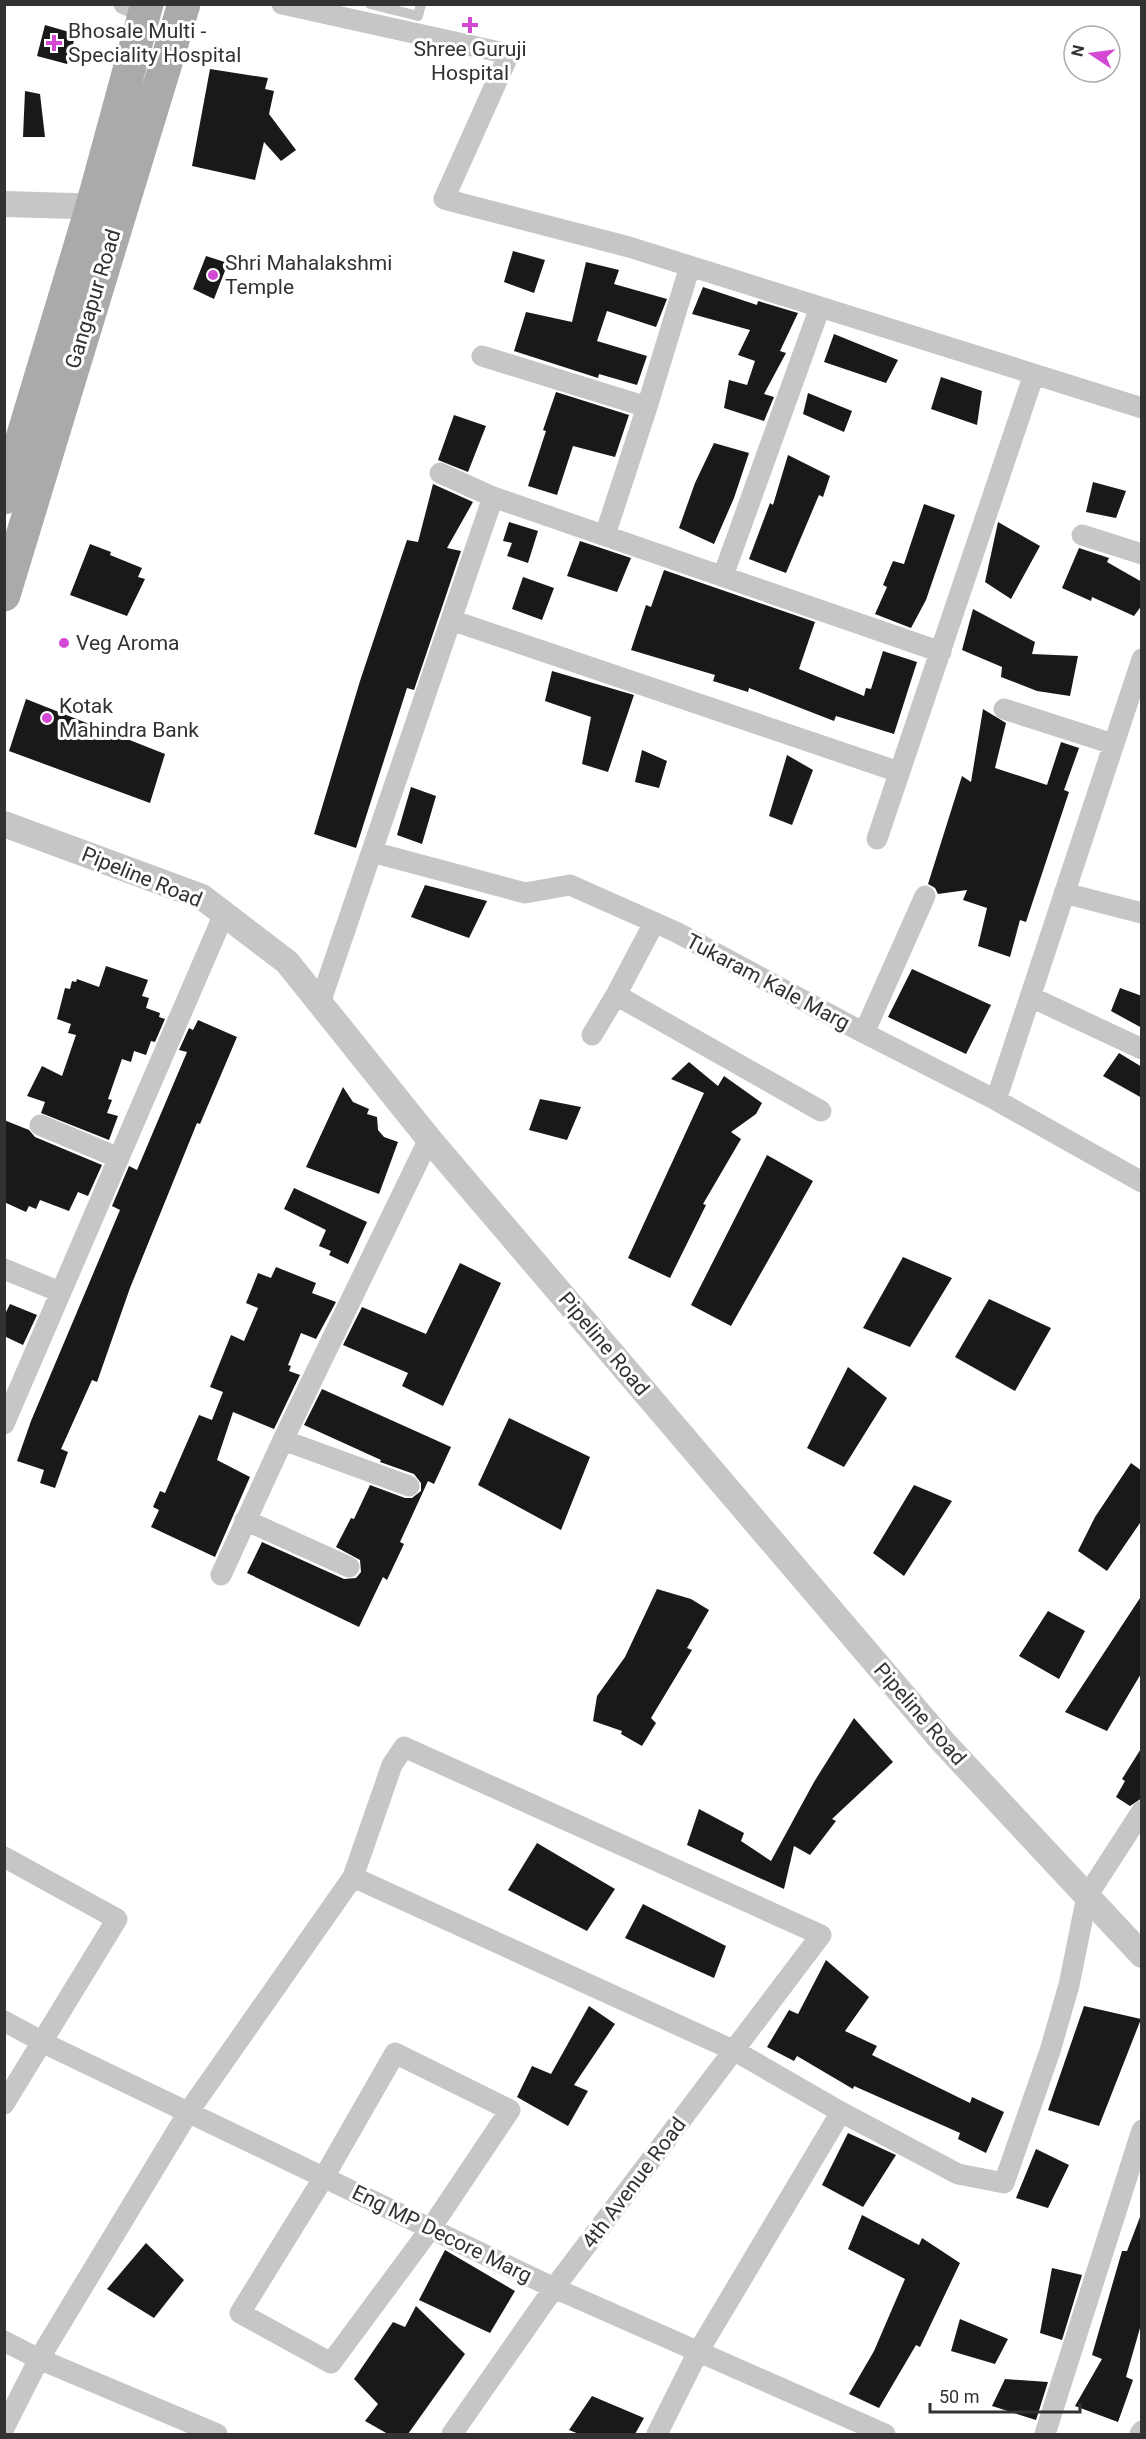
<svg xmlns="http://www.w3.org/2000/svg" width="1146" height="2439" viewBox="0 0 1146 2439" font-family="Roboto,sans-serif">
<rect width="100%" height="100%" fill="#fff"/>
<path fill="#191919" d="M45 25 76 34 67 64 37 56Z
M210 69 268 78 265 89 274 91 269 114 296 150 281 161 264 142 255 180 192 166Z
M25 91 40 94 45 137H23Z
M513 251 545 260 534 293 504 282Z
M206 256 228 263 214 299 193 289Z
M586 262 619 270 614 284 667 299 656 327 607 311 597 341 647 356 637 385 599 374 598 378 514 351 526 312 572 322Z
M703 287 757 305 758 301 798 313 780 351 786 353 764 394 774 397 764 421 724 408 729 380 747 385 755 361 738 355 750 330 692 314Z
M834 334 898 360 886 383 824 362Z
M941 377 982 391 977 425 931 409Z
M556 392 629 415 615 457 573 446 557 495 528 486 546 431 543 430Z
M808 393 852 411 844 432 803 414Z
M454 415 486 426 468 472 438 460Z
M714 443 749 453 734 498 714 544 679 528 695 483Z
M788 455 830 476 823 497 819 495 786 573 749 559 770 503 773 505Z
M1093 482 1126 491 1116 518 1086 512Z
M433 484 473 502 447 548 461 551 414 690 407 688 356 848 314 834 360 681 407 540 418 542Z
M924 504 955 515 926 600 911 628 875 614 887 587 883 585 893 561 904 564Z
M509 522 538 531 528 563 507 556 512 543 503 541Z
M998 522 1040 546 1011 599 985 582Z
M580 541 631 558 617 592 567 576Z
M90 544 111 552 110 555 142 568 138 577 145 579 127 616 70 595Z
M1079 548 1109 558 1107 562 1142 582V605L1134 616 1092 597 1091 601 1062 588Z
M664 570 815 622 799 669 864 696 866 688 871 689 883 651 917 662 894 734 836 716 834 721 749 688 748 692 713 681 715 675 631 650 646 605 651 607Z
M523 577 554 588 542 620 512 609Z
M973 609 1035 642 1032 654 1078 656 1070 696 1037 691 1001 677 1002 667 962 650Z
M552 671 634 695 608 772 582 764 591 717 545 701Z
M26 699 165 754 150 803 9 751Z
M983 709 1006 723 995 768 1047 785 1061 742 1079 748 1064 790 1069 792 1026 922 1020 920 1010 957 978 946 987 908 963 900 967 890 938 894 935 888 928 884 962 776 971 782Z
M642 750 667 761 659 788 635 782Z
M787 755 813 770 792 825 769 816Z
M411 787 436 796 422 844 397 835Z
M425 885 487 901 469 938 411 917Z
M106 966 148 980 142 996 149 998 146 1008 160 1013 159 1017 165 1019 155 1042 151 1041 146 1055 134 1051 131 1062 122 1059 108 1099 112 1100 107 1113 118 1116 109 1140 41 1113 45 1102 27 1096 42 1066 62 1076 76 1035 68 1033 71 1024 57 1019 65 988 70 989 72 981 76 982 77 979 99 987Z
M912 969 991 1005 966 1054 888 1017Z
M1120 988 1142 996V1028L1111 1011Z
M198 1020 237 1037 200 1124 197 1123 130 1288 97 1382 92 1380 61 1449 68 1452 55 1488 40 1483 44 1470 17 1461 31 1421 120 1210 112 1206 129 1166 137 1170 187 1052 179 1050 189 1028 193 1030Z
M1119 1053 1142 1067V1098L1103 1076Z
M689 1062 718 1086 724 1076 762 1103 756 1114 731 1132 741 1139 703 1204 706 1205 670 1278 628 1258 704 1093 671 1079Z
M343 1087 353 1102 369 1109 367 1114 377 1117 378 1130 384 1137 398 1142 379 1194 306 1167Z
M540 1099 581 1107 567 1140 529 1130Z
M4 1120 29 1130 35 1137 102 1165 88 1196 78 1192 69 1211 40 1200 36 1209 29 1206 26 1212 4 1202Z
M767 1155 813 1181 731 1326 691 1305Z
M294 1188 367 1222 348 1264 329 1255 331 1251 319 1246 326 1230 284 1209Z
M903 1257 952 1278 910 1347 863 1328Z
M460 1263 501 1283 443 1406 402 1386 408 1373 343 1345 362 1307 426 1334Z
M276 1267 316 1283 312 1293 336 1302 316 1339 301 1333 288 1365 291 1366 289 1371 300 1375 274 1429 233 1412 217 1460 250 1477 215 1557 151 1527 159 1510 153 1507 160 1491 165 1493 199 1415 212 1420 223 1392 210 1387 231 1335 244 1341 258 1308 246 1303 258 1273 271 1278Z
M989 1299 1051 1328 1015 1391 955 1357Z
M10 1304 37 1315 23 1345 4 1336V1316Z
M848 1367 887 1398 844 1467 807 1448Z
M322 1389 451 1447 434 1484 428 1481 400 1542 404 1544 387 1580 383 1577 359 1627 247 1573 262 1542 344 1579 356 1578 361 1572 360 1560 336 1547 351 1518 354 1519 370 1485 405 1498H412L421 1491V1483L414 1474 380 1462 381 1460 304 1425Z
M509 1418 590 1457 561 1530 478 1485Z
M1131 1463 1142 1471V1520L1107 1571 1078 1551 1095 1517Z
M914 1485 952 1501 904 1576 873 1553Z
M657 1589 691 1599 709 1610 687 1648 692 1650 651 1718 656 1723 642 1746 621 1734 622 1731 593 1721 597 1696 625 1657Z
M1142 1595V1672L1107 1731 1065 1712Z
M1048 1611 1085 1631 1059 1679 1019 1656Z
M854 1718 893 1762 832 1819 836 1821 810 1855 794 1846 784 1889 687 1845 699 1809 744 1833 741 1841 771 1861 814 1782Z
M1142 1747V1798L1130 1806 1116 1797 1125 1781 1122 1779Z
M537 1843 615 1889 587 1931 508 1890Z
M643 1904 726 1946 714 1978 625 1938Z
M826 1960 869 1997 845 2031 877 2046 872 2055 970 2103 972 2097 1004 2112 986 2153 958 2139 960 2133 854 2086 853 2089 797 2056 794 2061 767 2047 789 2010 798 2014Z
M589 2006 615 2024 574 2085 588 2091 568 2126 517 2097 532 2066 551 2074Z
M1084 2006 1141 2019 1099 2126 1048 2110Z
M848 2133 896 2155 863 2207 822 2185Z
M1036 2149 1069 2165 1048 2208 1016 2198Z
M862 2215 919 2245 922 2238 960 2263 920 2347 916 2345 879 2408 849 2394 874 2351 905 2279 848 2249Z
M1140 2217 1142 2321 1126 2377 1133 2380 1118 2422 1075 2406 1102 2359 1092 2355 1122 2251H1127Z
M146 2243 184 2280 154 2318 107 2289Z
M445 2250 515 2291 490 2333 419 2300Z
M1052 2268 1082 2275 1062 2340 1040 2333Z
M416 2306 465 2354 408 2434H388L365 2421 378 2404 354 2379 393 2322 405 2327Z
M960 2319 1008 2339 995 2364 951 2351Z
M1005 2379 1048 2382 1036 2420 992 2406Z
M592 2396 644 2418 635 2434H579L569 2430Z"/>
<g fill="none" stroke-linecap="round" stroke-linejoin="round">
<path stroke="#c6c6c6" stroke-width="10" d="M370 4 418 16 421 4"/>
<path stroke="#c6c6c6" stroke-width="21" d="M124 4 145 12
M282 4 509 54 444 199 629 247 1142 408
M482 356 647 407 690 266
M440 473 493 497 941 652
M605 535 647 407
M1082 535 1142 554
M723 576 820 307
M451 620 899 772
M1004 709 1113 744
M877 839 1034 374
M372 852 525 893 570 885 676 932 864 1033 996 1100 1142 1182
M1064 893 1142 913
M654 923 616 995 821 1111
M1031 997 1142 1049
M320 1003 493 497
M864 1033 925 896
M592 1035 616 995
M996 1100 1142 659
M40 1125 119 1158
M4 1269 60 1292
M4 1424 224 914
M283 1440 409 1486
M245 1520 349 1567
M221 1575 283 1440 429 1139
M4 1857 117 1919 4 2104
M353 1877 735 2051 841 2112 958 2174 1004 2183 1050 2051 1069 1985 1087 1896 1142 1811
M4 2021 52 2047 554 2288 885 2434
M395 2053 510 2110 431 2228 331 2363 240 2313 324 2177Z
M4 2341 39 2359 217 2434
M4 2428 39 2359 189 2111 353 1877 392 1765 404 1747 821 1935 554 2288 452 2434
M657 2434 698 2352 841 2112
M1045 2434 1142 2130
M1140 2434 1142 2431"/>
<path stroke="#c6c6c6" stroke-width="26" d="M4 204 109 207
M4 824 202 897 287 962 429 1139 944 1743 1142 1955"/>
<path stroke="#aaa" stroke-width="33" d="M4 498 92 206 147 4
M4 595 184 4"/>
</g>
<g fill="#d449d4" stroke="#fff" stroke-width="2">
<path d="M467 16h6v6h6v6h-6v6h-6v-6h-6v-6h6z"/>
<path d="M51 34h6v6h6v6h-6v6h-6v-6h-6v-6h6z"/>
<circle cx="213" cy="275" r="6"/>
<circle cx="64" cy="643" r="6"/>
<circle cx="47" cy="718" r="6"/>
</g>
<g text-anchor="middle" stroke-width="6" stroke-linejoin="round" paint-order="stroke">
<g font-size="21" fill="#323232" stroke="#fff" text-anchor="start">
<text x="68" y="38">Bhosale Multi -<tspan x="68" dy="24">Speciality Hospital</tspan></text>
<text x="470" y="56" text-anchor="middle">Shree Guruji<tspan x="470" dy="24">Hospital</tspan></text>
<text x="225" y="270">Shri Mahalakshmi<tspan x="225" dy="24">Temple</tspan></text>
<text x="76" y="650">Veg Aroma</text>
<text x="59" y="713">Kotak<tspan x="59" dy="24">Mahindra Bank</tspan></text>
</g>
<g font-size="21" fill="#323232" stroke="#fff">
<text transform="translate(93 299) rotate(-73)" y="7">Gangapur Road</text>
<text transform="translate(142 877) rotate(22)" y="7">Pipeline Road</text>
<text transform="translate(768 982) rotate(28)" y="7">Tukaram Kale Marg</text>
<text transform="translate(604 1344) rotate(50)" y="7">Pipeline Road</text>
<text transform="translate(920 1714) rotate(49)" y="7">Pipeline Road</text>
<text transform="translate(634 2183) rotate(-53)" y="7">4th Avenue Road</text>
<text transform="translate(442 2234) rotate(26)" y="7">Eng MP Decore Marg</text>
</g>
</g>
<rect width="1146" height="2439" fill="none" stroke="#323232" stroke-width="12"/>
<g transform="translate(1092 54) rotate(283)"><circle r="28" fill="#ffffff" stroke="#adadad" stroke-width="1.5"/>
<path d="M0-4.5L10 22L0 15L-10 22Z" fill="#d449d4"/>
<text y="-9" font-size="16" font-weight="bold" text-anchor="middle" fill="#323232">N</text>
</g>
<path d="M930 2403v9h150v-9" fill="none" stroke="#323232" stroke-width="3"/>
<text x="939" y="2403" font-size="18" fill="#323232" stroke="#ffffff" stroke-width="4.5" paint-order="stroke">50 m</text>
</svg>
